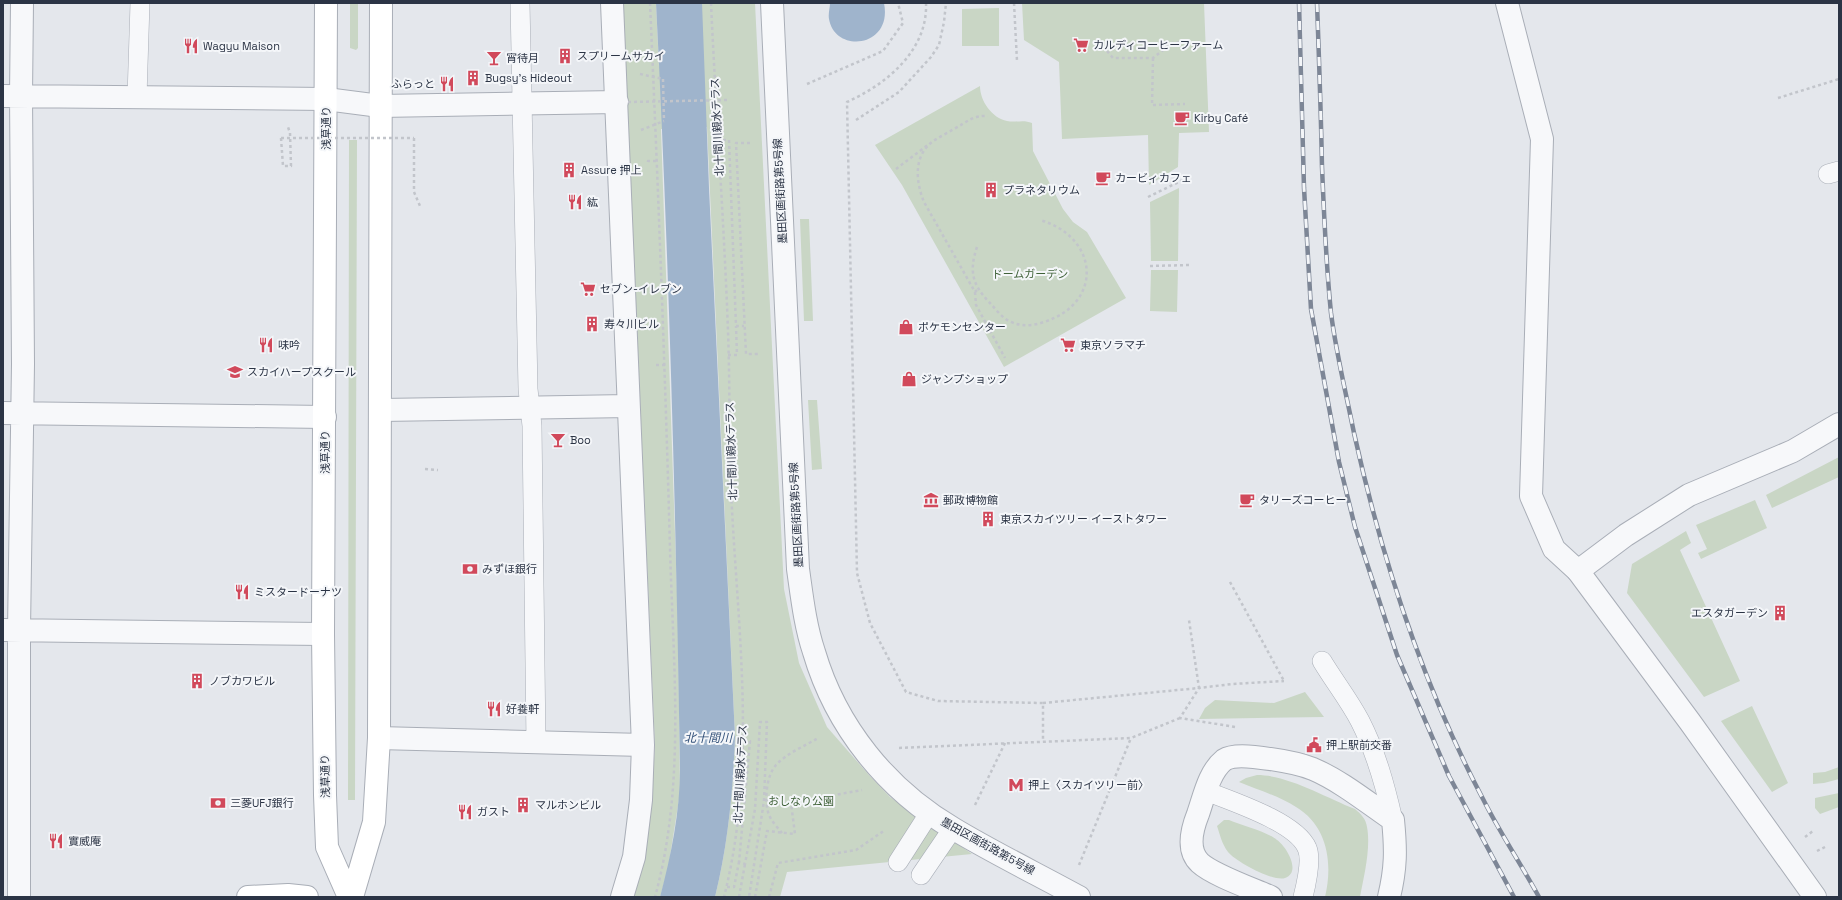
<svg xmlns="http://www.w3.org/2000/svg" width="1842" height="900" viewBox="0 0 1842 900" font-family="'Space Grotesk','Noto Sans JP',sans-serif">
<rect width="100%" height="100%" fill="#e4e7ec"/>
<path fill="#c9d6c5" d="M350 3H358V48L356 50 350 48Z
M623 3H656L659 67 701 3H755L784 589 799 663 827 727 869 775 890 797 972 854 787 872 780 897H715C728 844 733 792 735 737L707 127 661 129 678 621 680 793 668 869 660 897H631L650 816 655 746Z
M1022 3H1204L1209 132 1179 133 1178 167 1149 185 1148 135 1062 139 1059 62 1024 40Z
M999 8V46H962V9Z
M980 86C980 101 992 118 1007 121 1016 123 1023 119 1032 123L1033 151 1063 209 1073 222 1087 232 1126 298 1004 367 902 185 875 145Z
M349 140H357L355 800H348Z
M1179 188 1178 261H1151L1150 202Z
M800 219H809L813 321H804Z
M1151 270H1178L1177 312 1150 311Z
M808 400H817L822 469 812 470Z
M1839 457V477L1772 508 1766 495Z
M1755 500 1767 528 1701 559 1698 553 1707 549 1696 525Z
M1686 531 1691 543 1680 550 1740 681 1704 697 1627 593 1632 564Z
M1305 692 1324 717 1199 719 1205 708 1215 700 1274 703Z
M1752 706 1788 783 1772 792 1721 721Z
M1839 767V779L1824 783 1813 784V773L1825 772Z
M1257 775C1288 775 1325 797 1355 809 1361 814 1366 819 1367 827 1371 848 1364 876 1360 897H1325C1333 864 1328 826 1296 807 1279 796 1258 790 1239 782L1246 778Z
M1839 793V807L1820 814 1815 808V798Z
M1224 820H1229C1241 825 1268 832 1277 840 1286 846 1302 872 1285 878 1273 882 1235 861 1228 852 1222 844 1220 835 1217 826Z"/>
<path fill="#9fb4cc" d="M656 3H702L709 188 735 737C733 792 728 844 715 897H660C671 856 680 812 680 769 676 514 669 258 656 3Z
M830 3H884C893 48 835 54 829 19 828 14 830 8 830 3Z"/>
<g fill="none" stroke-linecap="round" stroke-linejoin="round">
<g stroke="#a9aeb7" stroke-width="20">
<path id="service" d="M520 3 528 389 532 426 536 743
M137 97 140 3
M1828 174 1839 171
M1322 661C1334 681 1349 700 1360 721 1376 752 1385 785 1393 820
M1206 791C1231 801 1296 822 1307 848 1312 859 1306 885 1303 897
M898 862 930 812
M921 875 953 828"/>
</g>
<g stroke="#a9aeb7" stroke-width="24">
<path id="minor" d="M612 3 643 745 641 800 634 857 622 897
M1507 3 1542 139 1531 496 1554 549 1578 571 1626 535 1689 495 1793 451 1839 424
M3 96 326 99 380 106 617 102
M381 410 628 406
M3 413 325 417
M3 630 323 634
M379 738 643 745
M19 897V630L23 364 21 95 22 3"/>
</g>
<g stroke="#a9aeb7" stroke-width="24">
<path id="tertiary" d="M772 3 798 569C802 597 805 625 814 652 836 727 887 790 954 829 994 853 1037 874 1079 897
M1578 571 1690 722 1815 897
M1271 897C1253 889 1213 875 1200 863 1186 850 1192 829 1198 814 1204 797 1209 772 1224 760 1232 755 1245 756 1254 757 1273 759 1295 762 1313 769 1341 781 1368 803 1393 820 1396 850 1396 868 1389 897"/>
</g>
<g stroke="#a9aeb7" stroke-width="24">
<path id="secondary" d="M326 3 323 634 325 795 327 847 349 897
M248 897 288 895 307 897
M352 897 374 822 379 738 381 3"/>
</g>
<path stroke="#c2c5cb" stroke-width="2.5" stroke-dasharray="3 3" stroke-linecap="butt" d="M650 3C658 184 665 366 670 548 673 664 686 784 655 897
M711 3C716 112 724 222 728 331 730 384 729 437 731 489 737 626 758 762 724 897
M926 3C928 50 887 84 847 102L857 573 870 623 906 692 938 701 1043 703V741
M1014 3 1017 61
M1107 51 1113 58H1153L1172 43 1184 42
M1153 58 1152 105 1185 104
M663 79 664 121
M807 84 883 51 903 23 898 3
M1778 98 1839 79
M856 120 899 92 931 57 939 45 944 22 946 3
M281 138 283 166H291L290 133 288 127
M414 138V192L420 206
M717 140H729L736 326H744
M750 143H736L746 354H760
M648 162V161H657
M896 169 929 144
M1148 197 1187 178
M977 247C969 271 972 284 989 302 995 308 1001 317 1009 321 1021 327 1032 326 1044 322 1104 303 1099 237 1040 220
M1150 266 1189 265
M977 290 975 292 924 202C916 182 913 157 932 142 939 137 947 133 954 129 967 122 973 115 988 116
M975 292 976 305 1005 358
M728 355H737L736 326
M656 365H665
M425 469 438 470
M1043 703 1199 688 1189 620
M1235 727 1180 718 1199 688 1232 684 1284 681
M744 740 750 741 739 862 745 864 755 809 760 722H767L764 801 749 897
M899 748 1131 738 1180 718
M1076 786H1087
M975 805 1005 743
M782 833C778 828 772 822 769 815 764 802 766 776 776 765 787 753 805 746 818 738
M1805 837 1813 831
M1817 851 1825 847
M1079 865 1131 738
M727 887H734L739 862
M739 897 745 864
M755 897 767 831 795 834 791 803 862 790
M769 897 778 863 856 850 885 830"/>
<use href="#service" stroke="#f7f8fa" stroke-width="19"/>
<use href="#minor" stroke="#f7f8fa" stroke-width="22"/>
<use href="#tertiary" stroke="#f7f8fa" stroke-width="22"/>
<use href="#secondary" stroke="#fff" stroke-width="22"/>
<g stroke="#7d8696" stroke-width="4.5">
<path id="rail" d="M1299 3 1304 188 1311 309 1339 462 1355 527 1397 655 1449 776 1514 897
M1317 3C1319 58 1321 113 1322 167 1324 216 1326 264 1331 313 1336 353 1346 393 1354 433 1382 560 1422 683 1483 799 1500 833 1521 864 1539 897"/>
</g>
<use href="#rail" stroke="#f4f6f9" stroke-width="3" stroke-dasharray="9" stroke-linecap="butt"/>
<path stroke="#c2c5cb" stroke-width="2.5" stroke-dasharray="3 3" stroke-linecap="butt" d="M640 74 663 79
M628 102 728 100
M641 130 664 121
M281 138H414
M1230 582 1284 681"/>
</g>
<defs>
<g id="supermarket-bare" transform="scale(1.2)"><path d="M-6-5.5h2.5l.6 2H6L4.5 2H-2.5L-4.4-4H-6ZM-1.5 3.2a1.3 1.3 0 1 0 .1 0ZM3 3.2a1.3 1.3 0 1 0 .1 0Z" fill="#d1495b" stroke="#f4f6f9" stroke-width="2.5" paint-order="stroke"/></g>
<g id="restaurant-bare" transform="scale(1.2)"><path d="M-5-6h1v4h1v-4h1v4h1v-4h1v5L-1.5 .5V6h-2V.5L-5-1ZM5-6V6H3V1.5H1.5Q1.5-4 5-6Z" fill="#d1495b" stroke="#f4f6f9" stroke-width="2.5" paint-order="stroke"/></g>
<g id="building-bare" transform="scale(1.2)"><path d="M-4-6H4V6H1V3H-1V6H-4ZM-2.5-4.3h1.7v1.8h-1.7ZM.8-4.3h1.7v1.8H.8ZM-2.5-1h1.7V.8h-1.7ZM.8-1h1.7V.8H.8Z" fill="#d1495b" stroke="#f4f6f9" stroke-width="2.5" paint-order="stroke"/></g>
<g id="bar-bare" transform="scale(1.2)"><path d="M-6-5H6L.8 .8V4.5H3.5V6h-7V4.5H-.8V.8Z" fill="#d1495b" stroke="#f4f6f9" stroke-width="2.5" paint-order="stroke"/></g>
<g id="cafe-bare" transform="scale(1.2)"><path d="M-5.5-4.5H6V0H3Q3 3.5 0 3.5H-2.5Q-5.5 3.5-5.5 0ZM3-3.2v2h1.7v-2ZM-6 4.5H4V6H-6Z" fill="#d1495b" stroke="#f4f6f9" stroke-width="2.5" paint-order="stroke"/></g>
<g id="shop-bare" transform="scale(1.2)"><path d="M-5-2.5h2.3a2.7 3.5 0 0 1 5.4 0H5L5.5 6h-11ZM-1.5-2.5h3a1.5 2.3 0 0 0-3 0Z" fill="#d1495b" stroke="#f4f6f9" stroke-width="2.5" paint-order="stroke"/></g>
<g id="school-bare" transform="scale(1.2)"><path d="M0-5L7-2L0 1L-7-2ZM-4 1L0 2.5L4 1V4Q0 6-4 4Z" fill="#d1495b" stroke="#f4f6f9" stroke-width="2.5" paint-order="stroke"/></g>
<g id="museum-bare" transform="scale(1.2)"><path d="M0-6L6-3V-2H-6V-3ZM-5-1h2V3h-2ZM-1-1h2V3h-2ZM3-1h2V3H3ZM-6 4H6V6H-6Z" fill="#d1495b" stroke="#f4f6f9" stroke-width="2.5" paint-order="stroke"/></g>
<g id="bank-bare" transform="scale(1.2)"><path d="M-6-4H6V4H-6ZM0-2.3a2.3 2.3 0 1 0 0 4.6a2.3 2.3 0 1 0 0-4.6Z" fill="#d1495b" stroke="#f4f6f9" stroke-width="2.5" paint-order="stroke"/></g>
<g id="civic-bare" transform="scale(1.2)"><path d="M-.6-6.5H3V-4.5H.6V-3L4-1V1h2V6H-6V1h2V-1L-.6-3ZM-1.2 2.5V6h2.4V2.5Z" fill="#d1495b" stroke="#f4f6f9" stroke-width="2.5" paint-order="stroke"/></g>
<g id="metro-bare" transform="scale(1.2)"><path d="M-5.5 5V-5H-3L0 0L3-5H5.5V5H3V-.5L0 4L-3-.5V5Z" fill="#d1495b" stroke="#f4f6f9" stroke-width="2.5" paint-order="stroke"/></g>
</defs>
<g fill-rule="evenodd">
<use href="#supermarket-bare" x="1081" y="45"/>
<use href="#restaurant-bare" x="191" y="46"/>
<use href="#building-bare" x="565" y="56"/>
<use href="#bar-bare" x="494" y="58"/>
<use href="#building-bare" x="473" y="78"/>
<use href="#restaurant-bare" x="447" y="84"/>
<use href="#cafe-bare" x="1182" y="118"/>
<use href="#building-bare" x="569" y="170"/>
<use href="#cafe-bare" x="1103" y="178"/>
<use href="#building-bare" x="991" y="190"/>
<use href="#restaurant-bare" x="575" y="202"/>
<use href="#supermarket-bare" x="588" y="289"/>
<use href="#building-bare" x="592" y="324"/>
<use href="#shop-bare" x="906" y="327"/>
<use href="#restaurant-bare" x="266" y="345"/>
<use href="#supermarket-bare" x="1068" y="345"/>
<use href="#school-bare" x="235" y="372"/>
<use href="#shop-bare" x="909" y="379"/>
<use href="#bar-bare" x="558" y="440"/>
<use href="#museum-bare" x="931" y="500"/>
<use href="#cafe-bare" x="1247" y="500"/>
<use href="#building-bare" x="988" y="519"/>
<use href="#bank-bare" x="470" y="569"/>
<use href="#restaurant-bare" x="242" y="592"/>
<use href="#building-bare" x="1780" y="613"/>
<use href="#building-bare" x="197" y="681"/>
<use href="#restaurant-bare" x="494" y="709"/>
<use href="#civic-bare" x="1314" y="745"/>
<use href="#metro-bare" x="1016" y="785"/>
<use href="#bank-bare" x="218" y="803"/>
<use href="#building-bare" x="523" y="805"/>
<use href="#restaurant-bare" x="465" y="812"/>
<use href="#restaurant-bare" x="56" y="841"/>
</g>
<g text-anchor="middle" stroke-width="4" stroke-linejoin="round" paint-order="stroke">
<g font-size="11" fill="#2b3445" stroke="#f4f6f9" text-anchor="start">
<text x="1093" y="49">カルディコーヒーファーム</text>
<text x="203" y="50">Wagyu Maison</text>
<text x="577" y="60">スプリームサカイ</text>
<text x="506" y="62">宵待月</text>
<text x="485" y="82">Bugsy's Hideout</text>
<text x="435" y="88" text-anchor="end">ふらっと</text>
<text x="1194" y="122">Kirby Café</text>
<text x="581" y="174">Assure 押上</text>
<text x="1115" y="182">カービィカフェ</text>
<text x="1003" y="194">プラネタリウム</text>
<text x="587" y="206">紘</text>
<text x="600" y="293">セブン-イレブン</text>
<text x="604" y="328">寿々川ビル</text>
<text x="918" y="331">ポケモンセンター</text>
<text x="278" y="349">味吟</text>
<text x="1080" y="349">東京ソラマチ</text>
<text x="247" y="376">スカイハープスクール</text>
<text x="921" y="383">ジャンプショップ</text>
<text x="570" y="444">Boo</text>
<text x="943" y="504">郵政博物館</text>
<text x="1259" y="504">タリーズコーヒー</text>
<text x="1000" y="523">東京スカイツリー イーストタワー</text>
<text x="482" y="573">みずほ銀行</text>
<text x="254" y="596">ミスタードーナツ</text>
<text x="1768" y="617" text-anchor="end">エスタガーデン</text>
<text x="209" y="685">ノブカワビル</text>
<text x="506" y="713">好養軒</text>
<text x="1326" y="749">押上駅前交番</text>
<text x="1028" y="789">押上〈スカイツリー前〉</text>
<text x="230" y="807">三菱UFJ銀行</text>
<text x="535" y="809">マルホンビル</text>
<text x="477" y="816">ガスト</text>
<text x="68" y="845">實威庵</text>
</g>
<g font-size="11" fill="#2b3445" stroke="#f4f6f9">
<text transform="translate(717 127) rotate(-93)" y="4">北十間川親水テラス</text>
<text transform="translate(326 128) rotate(-90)" y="4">浅草通り</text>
<text transform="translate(780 191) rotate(-93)" y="4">墨田区画街路第5号線</text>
<text transform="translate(731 451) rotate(-92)" y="4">北十間川親水テラス</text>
<text transform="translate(325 452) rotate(-90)" y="4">浅草通り</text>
<text transform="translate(796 515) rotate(-93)" y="4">墨田区画街路第5号線</text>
<text transform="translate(740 774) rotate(-87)" y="4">北十間川親水テラス</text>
<text transform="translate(325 776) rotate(-91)" y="4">浅草通り</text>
<text transform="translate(988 846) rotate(29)" y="4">墨田区画街路第5号線</text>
</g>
<g font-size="11" fill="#3f6138" stroke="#f4f6f9">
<text x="1030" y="278">ドームガーデン</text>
<text x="801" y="805">おしなり公園</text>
</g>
<g font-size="12" font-style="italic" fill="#34527a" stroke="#f4f6f9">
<text x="708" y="742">北十間川</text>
</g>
</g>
<rect width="1842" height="900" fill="none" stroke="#2b3445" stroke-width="8"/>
</svg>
